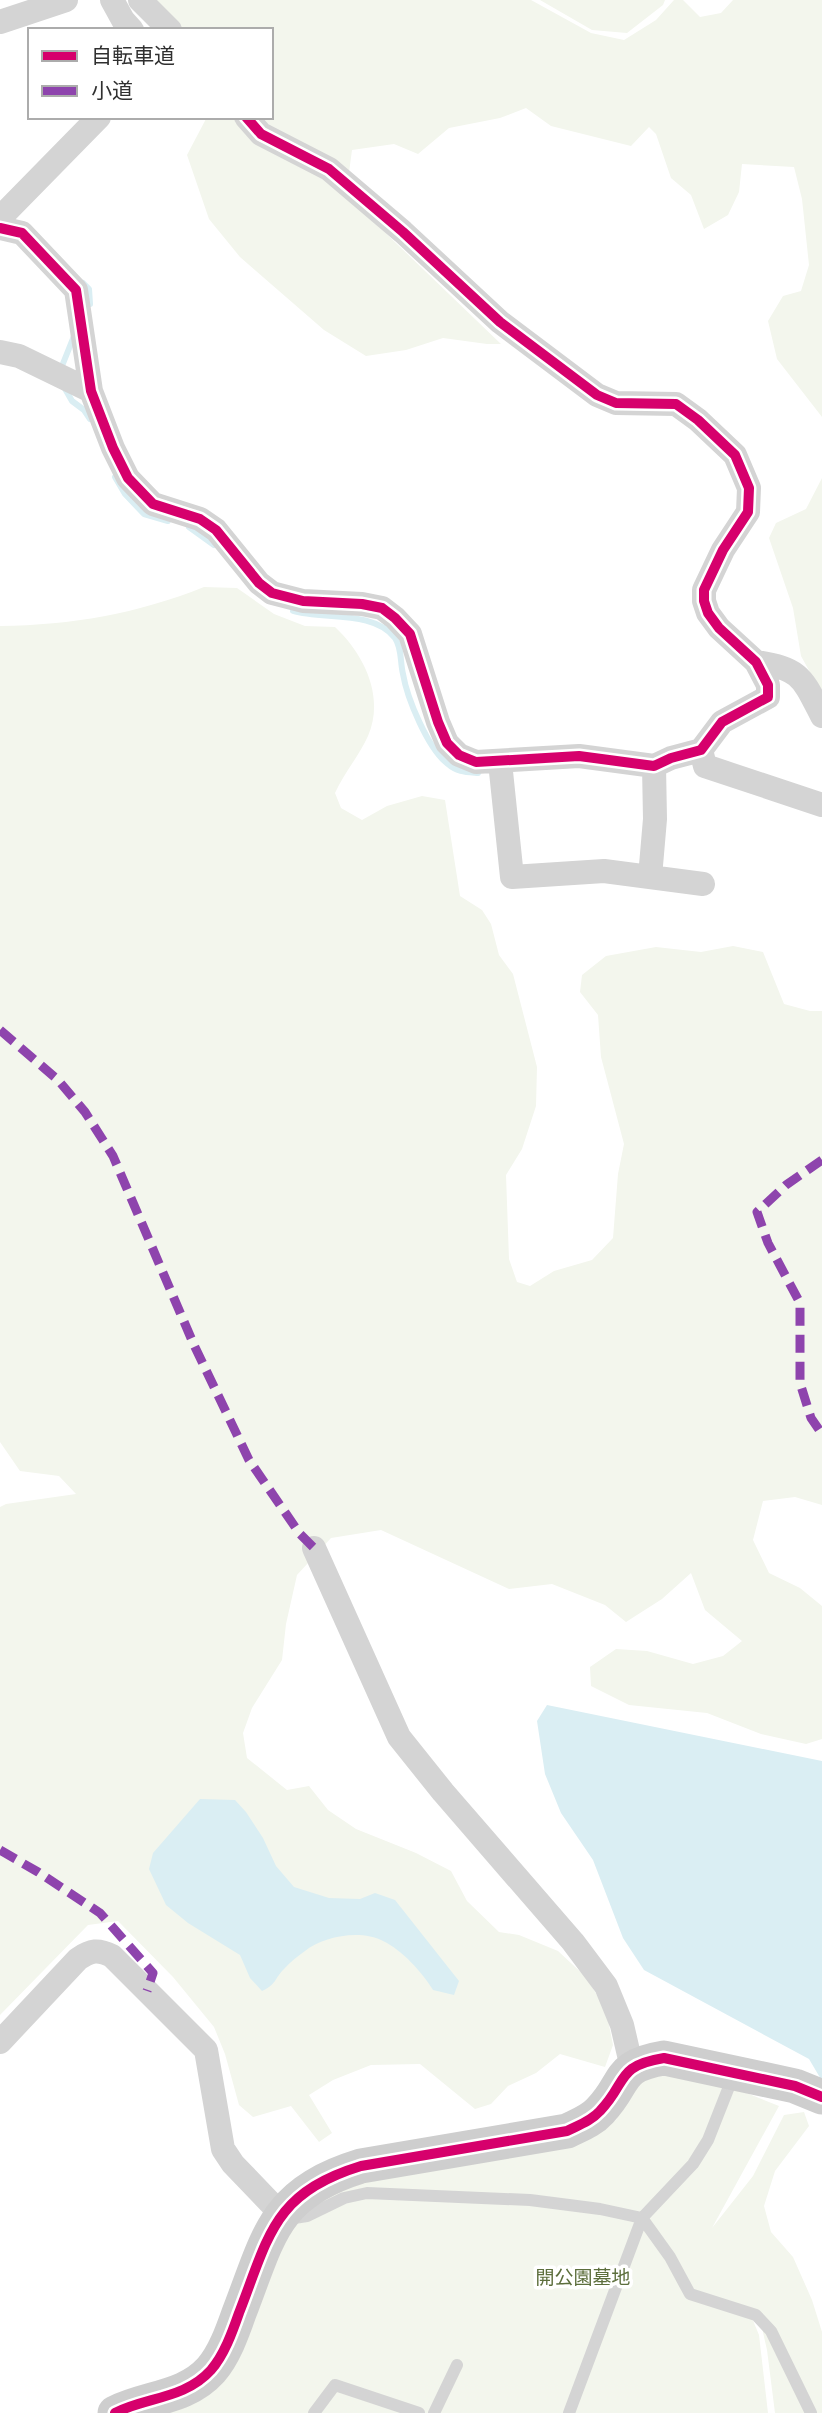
<svg xmlns="http://www.w3.org/2000/svg" width="822" height="2413" viewBox="0 0 822 2413" font-family="Helvetica,'Noto Sans JP',sans-serif">
<rect width="100%" height="100%" fill="#fff"/>
<path fill="#f3f6ed" d="M150 0H531L591 33 624 40 656 20 674 0H683L700 17 721 13 733 0H822V417L777 359 768 321 783 296 801 291 809 265 802 199 794 167 742 164 739 192 728 215 704 229 691 195 671 178 656 134 649 127 631 146 551 126 526 108 500 118 449 128 418 154 394 144 352 150 346 195 501 344H487L443 338 406 350 366 356 324 330 240 257 209 219 187 155 207 117H271V30H152Z
M540 0H665L663 5 627 33 592 30Z
M822 478V694L801 656 793 608 769 538 776 523 806 509Z
M204 587 237 588 274 614 305 626 335 627C364 654 385 697 368 736 359 756 344 773 335 793L341 808 362 820 387 806 422 796 445 800 460 896 482 910 491 924 499 955 513 974 537 1067 536 1106 522 1149 506 1175 509 1259 517 1282 530 1286 554 1271 592 1260 613 1238 618 1174 624 1144 601 1057 598 1015 580 992 582 975 606 956 656 947 701 952 733 946 763 952 784 1004 810 1011H822V1505L795 1497 763 1501 753 1540 769 1573 800 1588 822 1606V1739L806 1744 761 1734 707 1713 629 1705 591 1686 590 1667 616 1649 647 1651 693 1664 723 1656 742 1641 705 1610 691 1573 662 1599 626 1622 605 1605 552 1584 509 1589 381 1530 331 1538 297 1575 286 1624 282 1660 252 1708 243 1733 247 1758 287 1790 309 1786 328 1810 356 1829 416 1853 451 1871 467 1901 499 1932 519 1935 558 1951 586 1977 606 2010 613 2045 605 2067 560 2054 536 2073 508 2086 491 2104 475 2109 420 2064 371 2065 333 2080 309 2095 332 2133 319 2142 291 2106 253 2117 239 2105 225 2054 214 2027 173 1977 118 1921 88 1925 0 2015V1507L6 1504 76 1494 59 1476 20 1471 0 1442V626C73 625 136 614 204 587Z
M652 2071 739 2090 779 2106 712 2228 753 2176 784 2115 804 2112 809 2126 775 2171 764 2206 771 2232 793 2257 812 2300 822 2332V2413H775L767 2350 762 2328 752 2318 759 2335 768 2413H164L274 2258 302 2206 348 2181 583 2136 616 2120 631 2090Z"/>
<path fill="#daeef3" d="M547 1705 822 1761V2081L809 2059 644 1970 623 1938 593 1860 561 1813 545 1774 537 1721Z
M200 1799 235 1800 246 1812 263 1838 276 1866 294 1887 329 1898 360 1899 375 1893 395 1900 459 1981 454 1995 433 1990C422 1972 402 1950 383 1941 361 1929 323 1936 305 1951 298 1956 290 1962 284 1969 274 1979 277 1984 262 1991L250 1978 240 1955 188 1923 166 1905 149 1869 153 1853Z"/>
<g fill="none" stroke-linecap="round" stroke-linejoin="round">
<path stroke="#daeef3" stroke-width="6" d="M83 283 89 289 90 304
M60 371 74 336
M64 387 72 401 84 410 90 419
M115 477 125 494 144 514 168 521
M189 527 214 545
M293 611C323 620 374 610 395 638 402 648 400 662 403 674 407 698 428 749 448 764 457 772 466 772 478 773"/>
<path stroke="#d4d4d4" stroke-width="12" d="M288 2219 307 2216 344 2198 367 2193 530 2200 600 2209 642 2218 670 2257 690 2294 756 2315 771 2331 811 2413
M314 2413 335 2385 419 2413
M434 2413 457 2365
M569 2413 642 2218 693 2164 708 2140 734 2074"/>
<path stroke="#d4d4d4" stroke-width="24" d="M112 0 123 20 132 30
M140 0 170 30
M0 22 66 0
M0 218 99 117
M0 228 22 233 76 290 91 391 113 448 128 478 153 504 200 519 216 530 259 583 272 593 303 601 362 604 382 608 395 618 410 634 438 722 447 743 459 755 476 762 579 756 654 766 671 758 701 750 722 722 768 697V685L756 662 719 628 708 613 704 601V590L723 550 748 512 749 488 735 455 698 420 676 404 616 403 597 395 500 322 403 232 329 169 261 134 246 117
M0 352 19 356 91 391
M756 662C801 669 802 677 822 716
M701 750 705 766 822 805
M500 762 512 877 604 871 703 884
M650 877 655 819 654 766
M314 1548 399 1737 443 1792 573 1942 606 1986 622 2025 632 2068
M0 2042 78 1959C91 1950 98 1949 112 1956L206 2050 223 2149 233 2164 282 2215"/>
<path stroke="#cecece" stroke-width="35" d="M115 2413C146 2397 185 2399 211 2370 224 2355 232 2333 239 2313 269 2236 273 2193 361 2166L567 2131C579 2125 591 2121 600 2111 628 2082 615 2066 664 2058L795 2086 822 2097"/>
<path stroke="#8e44ad" stroke-width="9" stroke-dasharray="18 9" stroke-linecap="butt" d="M0 1030 58 1080 85 1112 113 1156 194 1345 249 1460 300 1534 314 1548
M822 1160 786 1185 757 1212 768 1243 800 1303V1383L811 1418 822 1434
M0 1850 38 1872 100 1913 153 1973 147 1991"/>
<g stroke="#fff" stroke-width="15">
<path id="cycleway" d="M0 228 22 233 76 290 91 391 113 448 128 478 153 504 200 519 216 530 259 583 272 593 303 601 362 604 382 608 395 618 410 634 438 722 447 743 459 755 476 762 579 756 654 766 671 758 701 750 722 722 768 697V685L756 662 719 628 708 613 704 601V590L723 550 748 512 749 488 735 455 698 420 676 404 616 403 597 395 500 322 403 232 329 169 261 134 246 117
M115 2413C146 2397 185 2399 211 2370 224 2355 232 2333 239 2313 269 2236 273 2193 361 2166L567 2131C579 2125 591 2121 600 2111 628 2082 615 2066 664 2058L795 2086 822 2097"/>
</g>
<use href="#cycleway" stroke="#d6006c" stroke-width="10"/>
</g>
<g text-anchor="middle" stroke-width="7" stroke-linejoin="round" paint-order="stroke">
<g font-size="19" fill="#5c6e3c" stroke="#fff">
<text x="583" y="2284">開公園墓地</text>
</g>
</g>
<rect x="28" y="28" width="245" height="91" fill="#ffffff" stroke="#acacac" stroke-width="2"/>
<rect x="42" y="51" width="35" height="10" fill="#d6006c" stroke="#acacac" stroke-width="2"/>
<text x="91" y="63" font-size="21" fill="#303030">自転車道</text>
<rect x="42" y="86" width="35" height="10" fill="#8e44ad" stroke="#acacac" stroke-width="2"/>
<text x="91" y="98" font-size="21" fill="#303030">小道</text>
</svg>
